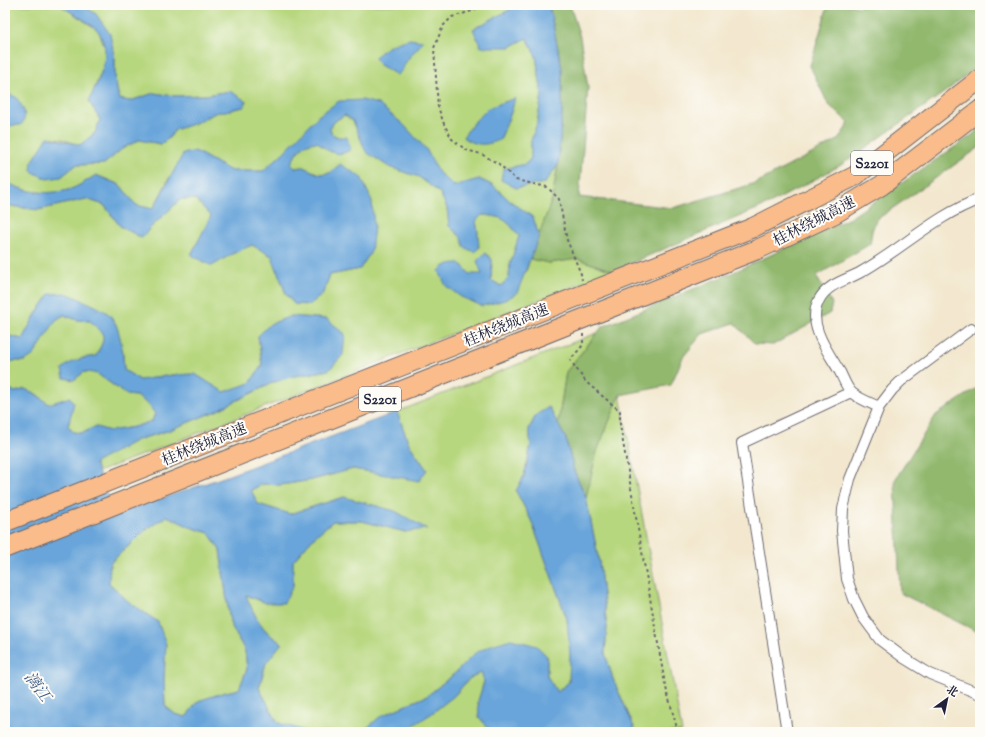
<svg xmlns="http://www.w3.org/2000/svg" width="985" height="737" viewBox="0 0 985 737" font-family="'Sorts Mill Goudy','Noto Serif SC',serif">
<rect width="100%" height="100%" fill="#fdfcf7"/>
<filter id="ink" filterUnits="userSpaceOnUse"><feTurbulence type="fractalNoise" baseFrequency=".025" numOctaves="2"/><feDisplacementMap in="SourceGraphic" scale="8" xChannelSelector="R" yChannelSelector="G"/><feConvolveMatrix kernelMatrix="1 2 1 2 8 2 1 2 1" color-interpolation-filters="sRGB"/></filter>
<filter id="wash" filterUnits="userSpaceOnUse"><feTurbulence type="fractalNoise" baseFrequency=".012" numOctaves="4" result="noise"/><feDisplacementMap in="SourceGraphic" scale="16" xChannelSelector="R" yChannelSelector="G"/><feGaussianBlur stdDeviation="0.9" result="paint"/><feColorMatrix in="noise" values="0 0 0 0 0 0 0 0 0 0 0 0 0 0 0 0 0 1.4 0 .05"/><feComposite in="paint" operator="in"/></filter>
<g filter="url(#wash)">
<rect width="100%" height="100%" fill="#f3e8cf"/>
<path fill="#b7d77e" stroke="#6c7c5c" fill-rule="evenodd" d="M5 5H60L98 30 106 50 105 63 89 101 100 120 95 133 80 145 62 139 48 137 42 148 61 177 76 165 104 164 122 149 139 140 161 144 169 138 175 130 195 123 215 113 244 107 230 91 206 95 175 96 154 93 130 101 119 99 115 78V59L96 14 82 5H514L513 8 473 29 510 47 527 38 536 56 542 95 537 123 531 141V158L526 164 503 169 545 183 558 165 552 199 539 236 533 217 510 201 494 186 479 179 454 186 439 173 426 149 362 100 283 153 263 171H231L195 151 169 178 153 209 136 205 120 185 96 175C88 180 78 187 68 190 47 195 24 193 5 181V126H9L7 93H5ZM488 108 512 110 500 140 463 137 475 121Z
M345 115 353 121 360 135 389 167 419 177 440 193 447 208 449 226 461 237 478 233 476 221 482 215C504 216 506 219 519 236L510 265 509 278 501 286 491 280 492 259 482 275 470 274 460 264 482 306 526 272 530 259 549 263 578 259 613 271 98 472 95 462 137 440 170 430 216 411 272 383 290 377 329 370 345 334 326 319 291 316 258 336 262 365 250 383 224 393 195 374 172 375 140 380 124 370 123 352 116 324 50 294 36 314 22 339 10 336 5 331V205L38 210 86 199 104 205 120 226 142 238 150 228 181 199H195L211 216 191 255 232 254 252 245 272 256 286 294 294 304 309 305 322 295 330 275 360 269 330 173 319 174 303 167 295 168 291 164C297 151 302 143 317 142L324 148 338 137 332 134 330 128 335 121Z
M64 315 77 320 90 321C107 336 106 336 96 356L82 358 74 380 84 372 96 373 127 395 136 396 148 404 155 413 152 421 134 427 110 431 96 427 82 433 73 432 68 426 70 420 63 401 49 404C36 394 32 387 15 392 3 385 4 379 5 366L12 361H25L55 320Z
M597 333 566 372 558 424 549 407 536 415 529 429 531 445 524 476 516 491 531 520 567 619 570 654 569 682 557 692 547 676V656L474 654 454 674 427 696 381 716 362 732H309L278 723 259 688 266 663 281 643C262 632 254 614 245 594L266 603 293 586V561L314 537 333 521H362L405 532 344 497 290 514 258 504 251 490 263 484 281 485 312 480 353 469 384 474 427 470 409 444 397 412Z
M620 395 682 732H635L634 727 613 679 605 653 607 627 599 561 586 497 597 451Z
M167 516 190 527 209 533 220 550 230 623 245 651 247 669 239 689 222 693 198 701 186 717 175 714 165 706 164 680 158 622 129 602 109 583 110 563 147 529Z
M481 672 484 681 478 701 479 717 492 732H403L454 696 469 679Z"/>
<path fill="#91b86d" stroke="#5a6d54" d="M549 5H570L580 37 588 88 579 197 673 208 756 183 838 140 849 123 828 104 810 66 828 5H851L859 7 862 5H980V64L949 89 841 165 773 202 613 271 578 259 549 263 530 259 552 199 558 165 562 112V69Z
M980 128V147L876 220 872 231 870 244 816 276 832 303 830 313 773 345 755 344 734 323 702 334 683 357 671 385 620 395 597 451 586 497 574 471 566 439 558 424 566 372 602 327 734 272 850 218 971 136Z
M980 386V633L900 593 895 480 936 415Z"/>
<path fill="#69a5da" stroke="#46648a" fill-rule="evenodd" d="M60 5H82L96 14 110 34 115 59V78L119 99 130 101 154 93 175 96 206 95 230 91 246 101 244 107 215 113 195 123 175 130 169 138 161 144 139 140 122 149 104 164 76 165 61 177 47 179 31 171 32 162 48 137 80 145 95 133 100 120 89 101C99 78 114 54 98 31 94 25 67 10 60 5Z
M514 5H549L562 69V112L558 165 545 183 516 188 501 180 503 169 526 164 531 158V141L537 123 542 95 536 56 527 38 510 47H481L473 29 513 8Z
M410 39 423 41C418 49 411 54 406 62 403 67 403 71 397 75L380 65 375 58C383 47 397 42 410 39Z
M5 93 16 97C22 106 29 115 21 125L5 126Z
M515 98 512 110 500 140C485 146 476 146 463 137L475 121 488 108Z
M362 100 378 104 403 124 426 149 439 173 454 186 479 179 494 186 510 201 533 217 539 236 517 293 505 300 482 306 461 297 446 286 439 271C445 264 451 263 460 263L470 274H482L477 261 485 253 492 259 491 280 501 286 509 278 510 265 519 236C507 220 502 216 482 215L476 221 478 233 479 248 474 252 464 247 461 237 449 226 447 208 440 193 419 177 389 167 366 152 353 121 345 115 335 121 330 128 332 134 338 137H347L351 149C339 159 327 151 317 142 302 143 297 151 291 164L295 168 303 167 319 174 330 173 340 164 361 177 372 201 374 227 371 252 360 269 330 275 322 295 309 305 294 304 286 294 272 256 252 245 232 254 212 266 191 255 211 216 195 199H181L150 228 142 238 120 226 104 205 86 199 38 210 5 205V181C24 193 47 195 68 190 78 187 88 180 96 175L120 185 136 205 153 209 183 154 195 151 231 171H263L283 153 318 116 339 101Z
M66 293C79 299 94 304 106 312 121 321 123 354 124 370L140 380 172 375 195 374 224 392 250 383 262 365 258 336 270 324 291 316 327 319 345 334 343 355 329 370 290 377 272 383 216 411 170 430 137 440 95 463 114 515 224 477 397 412 409 444 427 470 419 481 353 469 312 480 281 485 263 484 251 490 258 504 290 514 344 497 395 511 427 529 405 532 362 521H333L314 537 293 561V586L284 603H266L246 595C254 615 262 632 282 643L266 663 259 688 278 723 309 732H5V382L7 387 15 392 25 389 33 392 49 404 70 397 74 403 68 426 73 432 82 433 96 427 110 431 134 427 152 421 155 414 148 404 136 396 127 395 96 373 84 372 74 380 64 378 62 369C72 360 83 358 96 356 106 336 107 336 90 321L77 320 64 315 56 320 34 355 25 361H12L5 367V331L10 336 22 339 36 314 50 294ZM167 516 190 527 209 533 220 550 230 623 245 651 247 669 239 689 222 693 198 701 186 717 175 714 165 706 164 680 166 644 158 622 129 602 109 583 110 563 147 529Z
M549 407 566 439 574 471 586 497 599 561 607 627 605 653 613 679 634 727 635 732H492L479 717 478 701 484 682 481 672 469 679 454 696 431 714 406 730 403 732H362L381 716 427 696 454 674 474 654 491 645 511 639 537 646 547 656V676L557 692 569 682 570 654 567 619 531 520 516 491 524 476 531 445 529 429 536 415Z"/>
</g>
<g filter="url(#ink)">
<g fill="none" stroke-linecap="round" stroke-linejoin="round">
<g stroke="#6b676f" stroke-width="12">
<path id="street" d="M971 329 901 381 892 390 879 407 850 479 843 509 842 531 847 579 854 599 863 617 880 640 904 658 930 674 980 694
M879 407C870 403 860 399 852 393 847 389 843 378 840 372 828 352 806 324 819 300 827 284 847 280 861 272 902 249 936 215 980 199
M787 732 742 443 851 392"/>
</g>
<g stroke="#6b676f" stroke-width="21">
<path id="highway" d="M752 228 855 176 980 79
M756 250 834 214 882 185 980 110"/>
</g>
<path stroke="#6b676f" stroke-width="2" stroke-dasharray="3 3" stroke-linecap="butt" d="M482 5 472 11 452 17 443 26 434 48 438 107 444 124 452 139 466 150 481 154 499 164 516 180 547 187 559 199 567 240 581 274 582 280
M583 334V345L570 360 586 382 620 411V425L665 684 678 732"/>
<use href="#street" stroke="#fff" stroke-width="10"/>
<use href="#highway" stroke="#f9bc8a" stroke-width="19"/>
<g stroke="#6b676f" stroke-width="21" stroke-linecap="butt">
<path id="highway-bridge" d="M5 522 752 228
M5 548 756 250"/>
</g>
<use href="#highway-bridge" stroke="#f9bc8a" stroke-width="19"/>
</g>
</g>
<g text-anchor="middle" stroke-width="4" stroke-linejoin="round" paint-order="stroke">
<g fill="#fdfcf7" stroke="#646373" stroke-width="1">
<rect x="851" y="151" width="42" height="24" rx="3"/>
<rect x="359" y="387" width="42" height="24" rx="3"/>
</g>
<g font-size="14" font-weight="bold" fill="#22223b">
<text x="872" y="168">S2201</text>
<text x="380" y="404">S2201</text>
</g>
<g font-size="15" fill="#22223b" stroke="#fdfcf7">
<text transform="translate(814 221) rotate(-27)" y="5">桂林绕城高速</text>
<text transform="translate(506 325) rotate(-22)" y="5">桂林绕城高速</text>
<text transform="translate(204 444) rotate(-22)" y="5">桂林绕城高速</text>
</g>
<g font-size="16" font-style="italic" fill="#425d83" stroke="#fdfcf7">
<text transform="translate(38 686) rotate(54)" y="6">漓江</text>
</g>
</g>
<rect width="985" height="737" fill="none" stroke="#fdfcf7" stroke-width="20"/>
<g transform="translate(947 699) rotate(33)" stroke="#fdfcf7" stroke-width="3" paint-order="stroke">
<path d="M0-3L7 15L0 10L-7 15Z" fill="#22223b"/>
<text y="-6" font-size="11" font-weight="bold" text-anchor="middle" fill="#22223b">北</text>
</g>
</svg>
